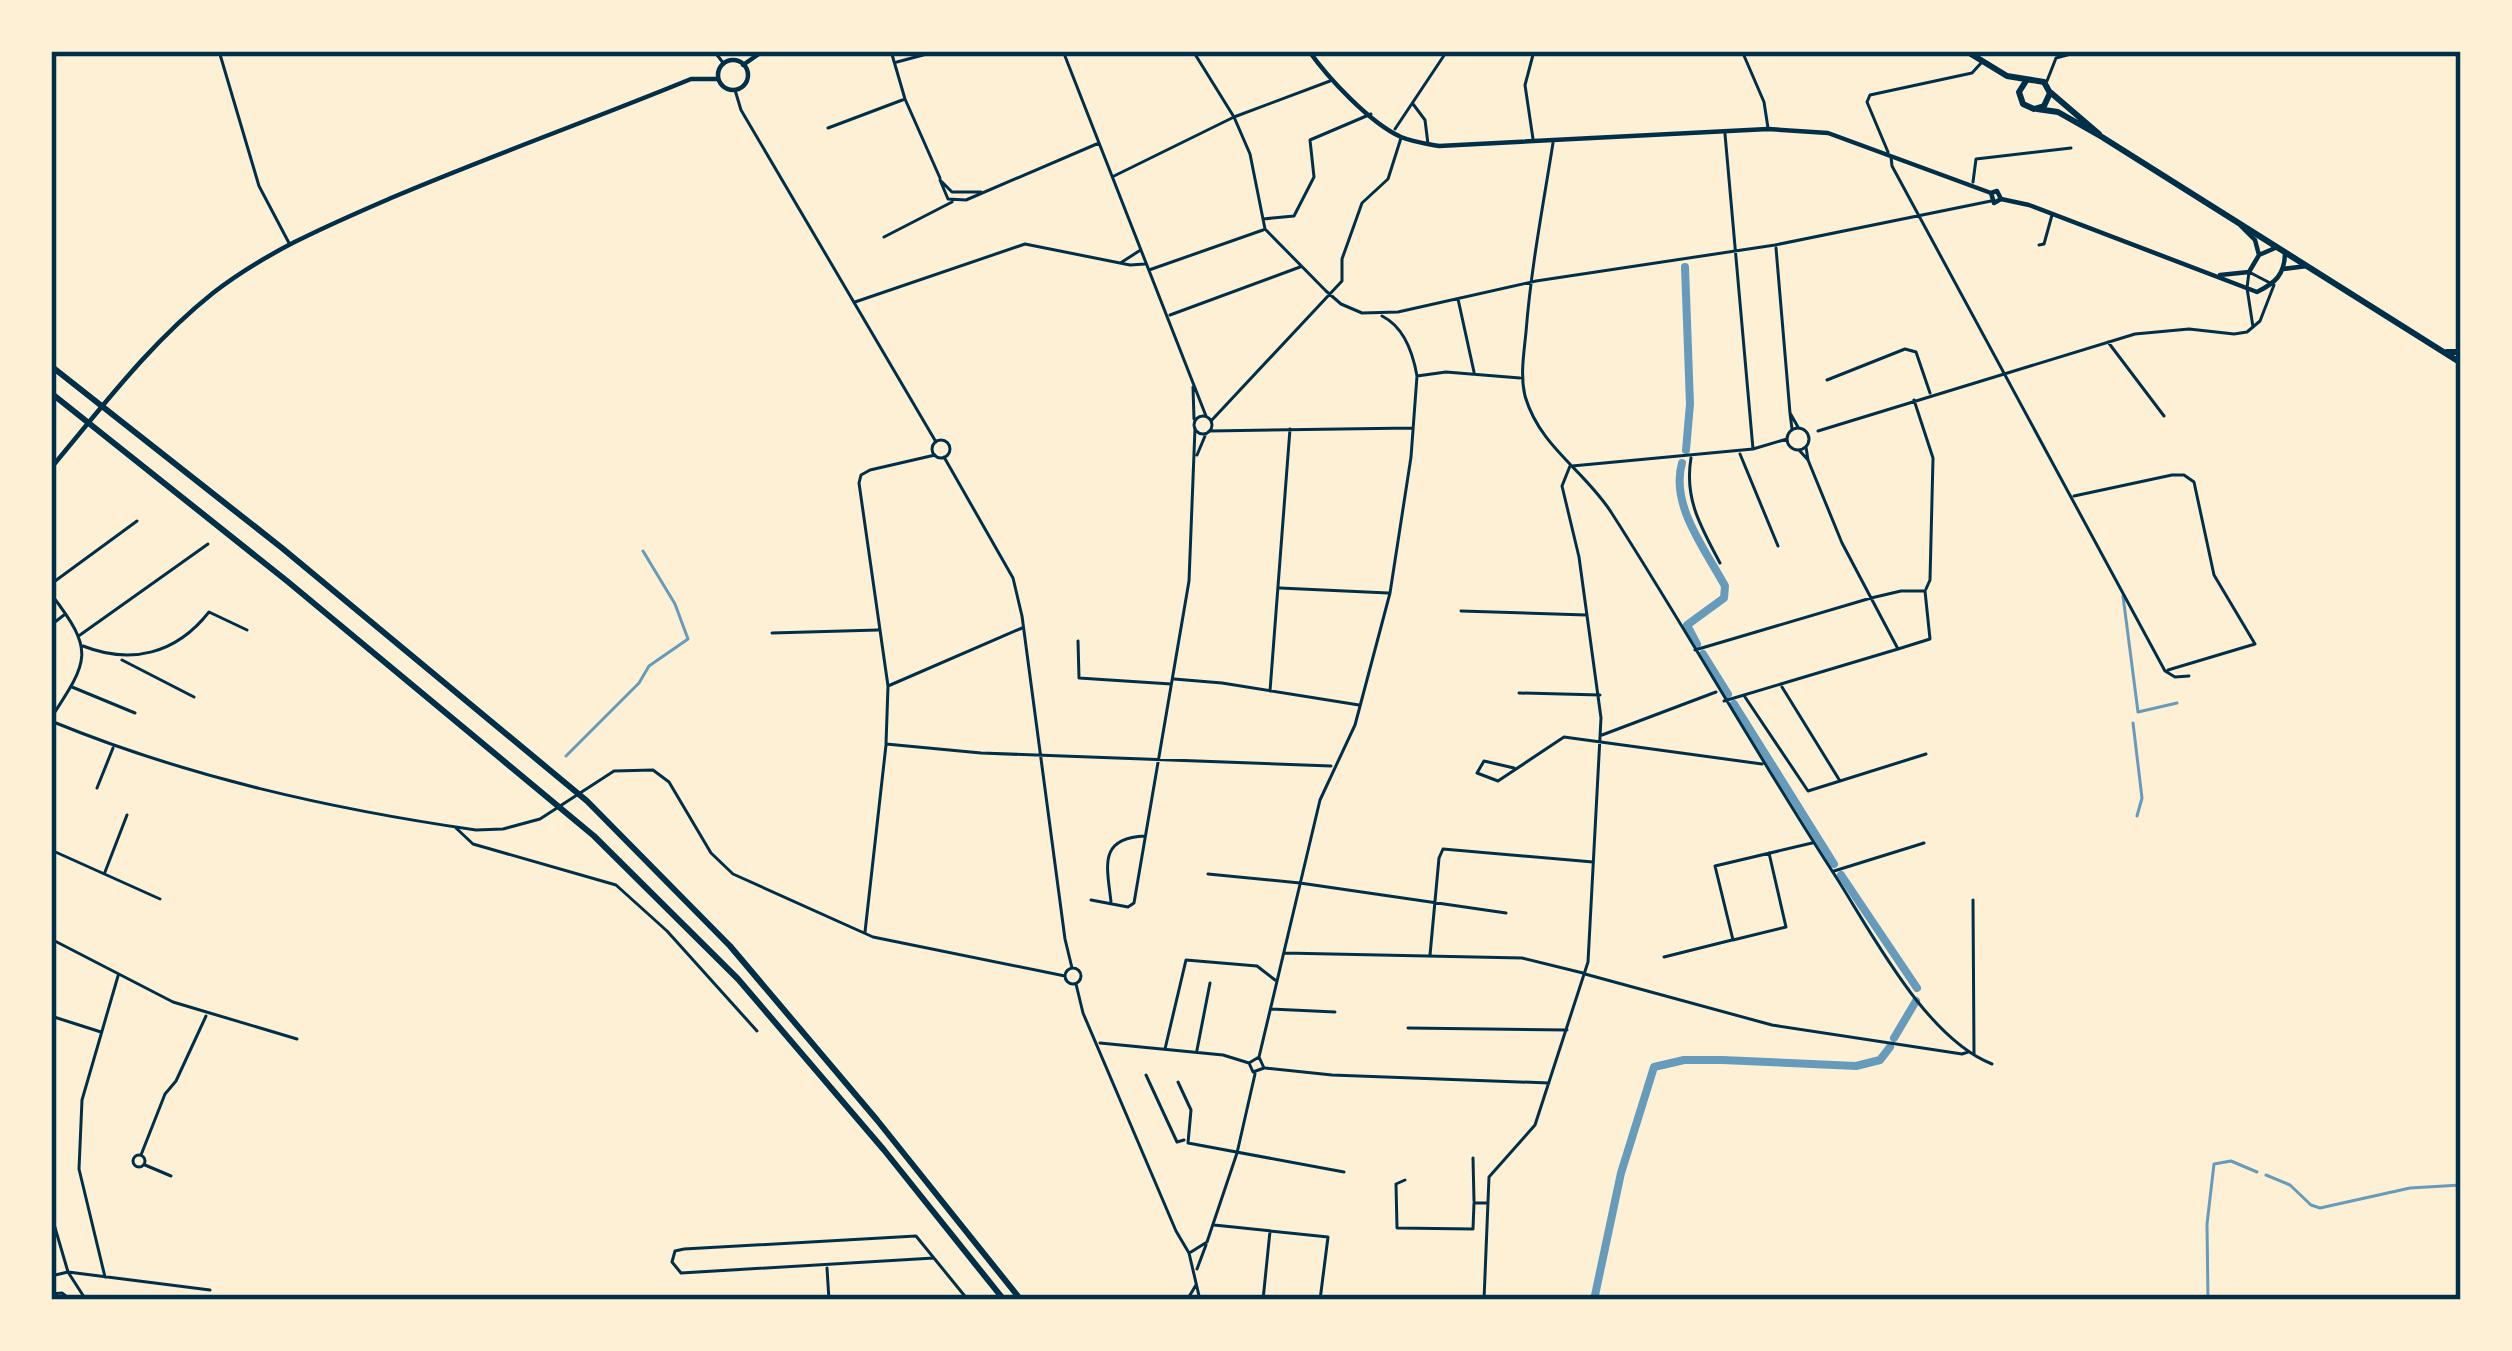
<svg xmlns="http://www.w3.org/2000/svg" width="2512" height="1351" viewBox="0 0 2512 1351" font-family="Inter,sans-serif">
<rect width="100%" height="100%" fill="#fdf0d5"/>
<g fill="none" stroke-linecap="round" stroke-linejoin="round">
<path stroke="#669bbc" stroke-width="3" d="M2123 596 2138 712 2177 703
M2133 723 2142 798 2137 816
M566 756 639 683 649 666 688 639 675 604 643 551
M2266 1175 2290 1185 2311 1205 2320 1208 2410 1188 2461 1185
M2208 1300 2207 1224 2214 1164 2231 1161 2257 1172"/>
<path stroke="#669bbc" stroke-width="8" d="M1685 267 1690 404 1686 450
M1682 463C1670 505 1705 549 1725 586L1724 598 1687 625 1697 644
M1703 654 1728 694
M1734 704 1834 864
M1841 875 1917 988
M1894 1038 1916 1001
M1594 1300 1621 1173 1654 1067 1684 1060H1722L1856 1066 1880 1060 1890 1047"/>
<path stroke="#003049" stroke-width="3" d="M219 51 259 186 289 243
M714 51 724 64
M891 51 905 99 940 178
M1063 51 1206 416
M1193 51 1234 117 1250 154 1265 229 1326 291 1341 304 1362 313 1398 312 1536 281 1775 245 1991 201
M1742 51 1764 102 1768 128
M897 62 938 51
M2047 81 2056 58 2082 51
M735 90 741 110 936 442
M1413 104 1425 120 1428 144
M828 128 905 99
M1395 129 1447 51
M1725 134 1753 449
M1533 139 1525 85 1534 51
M1553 143C1543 206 1531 268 1526 332 1524 353 1520 375 1525 396 1540 447 1583 469 1611 512 1688 632 1758 757 1836 877 1873 935 1926 1038 1992 1064
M1888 152 1867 102 1870 95 1972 73 1982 62
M1891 157 1892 166 2165 671 2175 677 2189 676
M1114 176 1234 117 1330 81
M1973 182 1976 159 2071 148
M981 192H952L940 180 948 199 966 200 1099 143
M1263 219 1294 216 1314 177 1310 140 1371 114
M884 237 952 202
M2039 245 2044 244 2052 215
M1776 248 1790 413
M1122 262 1139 251
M1149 270 1263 230
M1458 299 1474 372
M855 302 1025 244 1130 265 1145 264
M1170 315 1300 267
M2108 342 2164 416
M1417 376 1446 372 1520 378
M1827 380 1905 349 1916 352 1930 393
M1193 387 1194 419
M1914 400 1933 458 1930 580 1926 589
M1194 425a9 9 0 1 1 18 0a9 9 0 1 1-18 0Z
M1211 421 1342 281V259L1362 203 1388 179 1401 138
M1787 439a11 11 0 1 1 22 0a11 11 0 1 1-22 0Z
M1792 429 1790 413 1798 427
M1209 431 1412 428
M1818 431 2135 334 2189 329 2234 334 2247 332 2260 321 2274 285 2249 272 2247 288 2253 327
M932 449a9 9 0 1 1 18 0a9 9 0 1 1-18 0Z
M1799 450 1808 460 1806 447
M1740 454 1778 546
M935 455 870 470 861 475 859 483 888 686 886 744 981 753 1331 766
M1197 455 1205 436
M944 457 1013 578 1022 616 1065 939 1072 968
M1691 458C1684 499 1701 527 1720 563
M1572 466 1753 449 1787 439
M2074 496 2172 475H2184L2194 482 2214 575 2255 644 2168 670
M51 584 137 521
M1280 588 1388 593
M51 594C95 651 89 660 51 718
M1461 611 1586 615
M51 625 64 615
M772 633 878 630
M80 635 208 544
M1078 641 1079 678 1171 684
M83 646C131 665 176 654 209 612L247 630
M1695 650 1871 598 1901 591H1925L1930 639 1898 649
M122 660 194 697
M1174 679 1222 683 1359 705
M888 686 1022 628
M72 687 135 713
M1782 687 1840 781 1926 754
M1270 691 1290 429
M1519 693 1600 695
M1745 697 1808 791 1840 781
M1724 701 1898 649 1842 543 1808 460
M51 721C187 777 331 809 476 830L503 829 540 819 614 771 653 770 669 782 711 853 733 874 873 937 1065 976
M1602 735 1716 692
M1514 768 1484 761 1477 773 1498 781 1564 737 1762 764
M97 788 113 748
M456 828 473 844 616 885 667 931 757 1031
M51 850 160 899
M1769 853 1786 927 1733 940 1715 866 1812 843
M1834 871 1924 843
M105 872 127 815
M1208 874 1300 883 1506 913
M1091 900 1128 907 1134 903 1189 581 1195 428
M1973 900 1974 1054
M1111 902C1107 866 1098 838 1145 836
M865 932 886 745
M51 939 173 1002 297 1039
M1284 953 1522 958 1583 973
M1430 955 1439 858 1443 849 1593 862
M1664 957 1732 940
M1065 976a8 8 0 1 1 16 0a8 8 0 1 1-16 0Z
M1585 974 1772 1025 1962 1054 1968 1052
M1076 984 1083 1013 1176 1231 1189 1253 1200 1300
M1271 1009 1335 1012
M51 1016 101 1032
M1408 1028 1567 1030
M1100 1043 1223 1055 1249 1063
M1165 1049 1186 960 1257 966 1275 980
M1197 1050 1210 983
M1259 1057 1249 1063 1253 1072 1264 1068 1259 1057 1320 800 1355 725 1390 593 1411 457 1417 376C1413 353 1404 327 1382 316
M1265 1068 1332 1075 1549 1083
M1146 1075 1177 1142 1184 1140
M1178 1082 1191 1110 1188 1143 1344 1172
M133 1161a6 6 0 1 1 12 0a6 6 0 1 1-12 0Z
M141 1155 165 1094 176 1081 206 1016
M1473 1158 1474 1201
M145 1165 171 1176
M1405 1180 1396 1184 1397 1228 1473 1229 1474 1203H1486
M51 1214 68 1272 86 1300
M1214 1225 1328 1237 1320 1300
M1191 1252 1207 1242 1237 1153 1255 1074
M934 1258 681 1273 672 1262 675 1251 684 1249 916 1236 968 1300
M827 1268 829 1300
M1197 1269 1206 1245
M51 1276 68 1272 210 1290
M105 1277 79 1169 82 1100 118 976
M51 1294 62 1293 71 1300
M1187 1300 1196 1285
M1263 1300 1270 1231
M1484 1300 1489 1177 1535 1125 1588 962 1601 718 1579 557 1562 486 1570 466
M1547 1300V1298"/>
<path stroke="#003049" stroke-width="4.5" d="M1309 51C1328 78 1370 123 1401 137 1413 142 1427 144 1439 146L1768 129 1828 133 1991 193 1997 191 2001 199
M718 75a15 15 0 1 1 30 0a15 15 0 1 1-30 0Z
M743 65 763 51
M1991 193 1994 203 2001 199 2029 205 2257 292C2275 283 2285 275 2285 252
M2241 226 2255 240 2259 255
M2283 269 2307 266
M2220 275 2249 272 2259 255 2275 248
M51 468C103 406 149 344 213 293 267 251 329 225 391 198 490 156 591 120 691 79H718"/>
<path stroke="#003049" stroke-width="6" d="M1966 51 2007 76 2044 82 2050 93 2044 106 2034 109 2023 104 2019 92 2026 81
M2050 92 2099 134
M2037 109 2058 112 2102 137 2461 363
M2447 352H2461"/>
<path stroke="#003049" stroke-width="6" d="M51 366 282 548 587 801 730 946 877 1120 1021 1300
M51 393 287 581 594 836 738 979 884 1150 1004 1300"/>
</g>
<rect width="2512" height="1351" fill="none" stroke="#fdf0d5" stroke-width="108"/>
<rect x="54" y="54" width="2404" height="1243" fill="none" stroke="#003049" stroke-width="4.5"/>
</svg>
